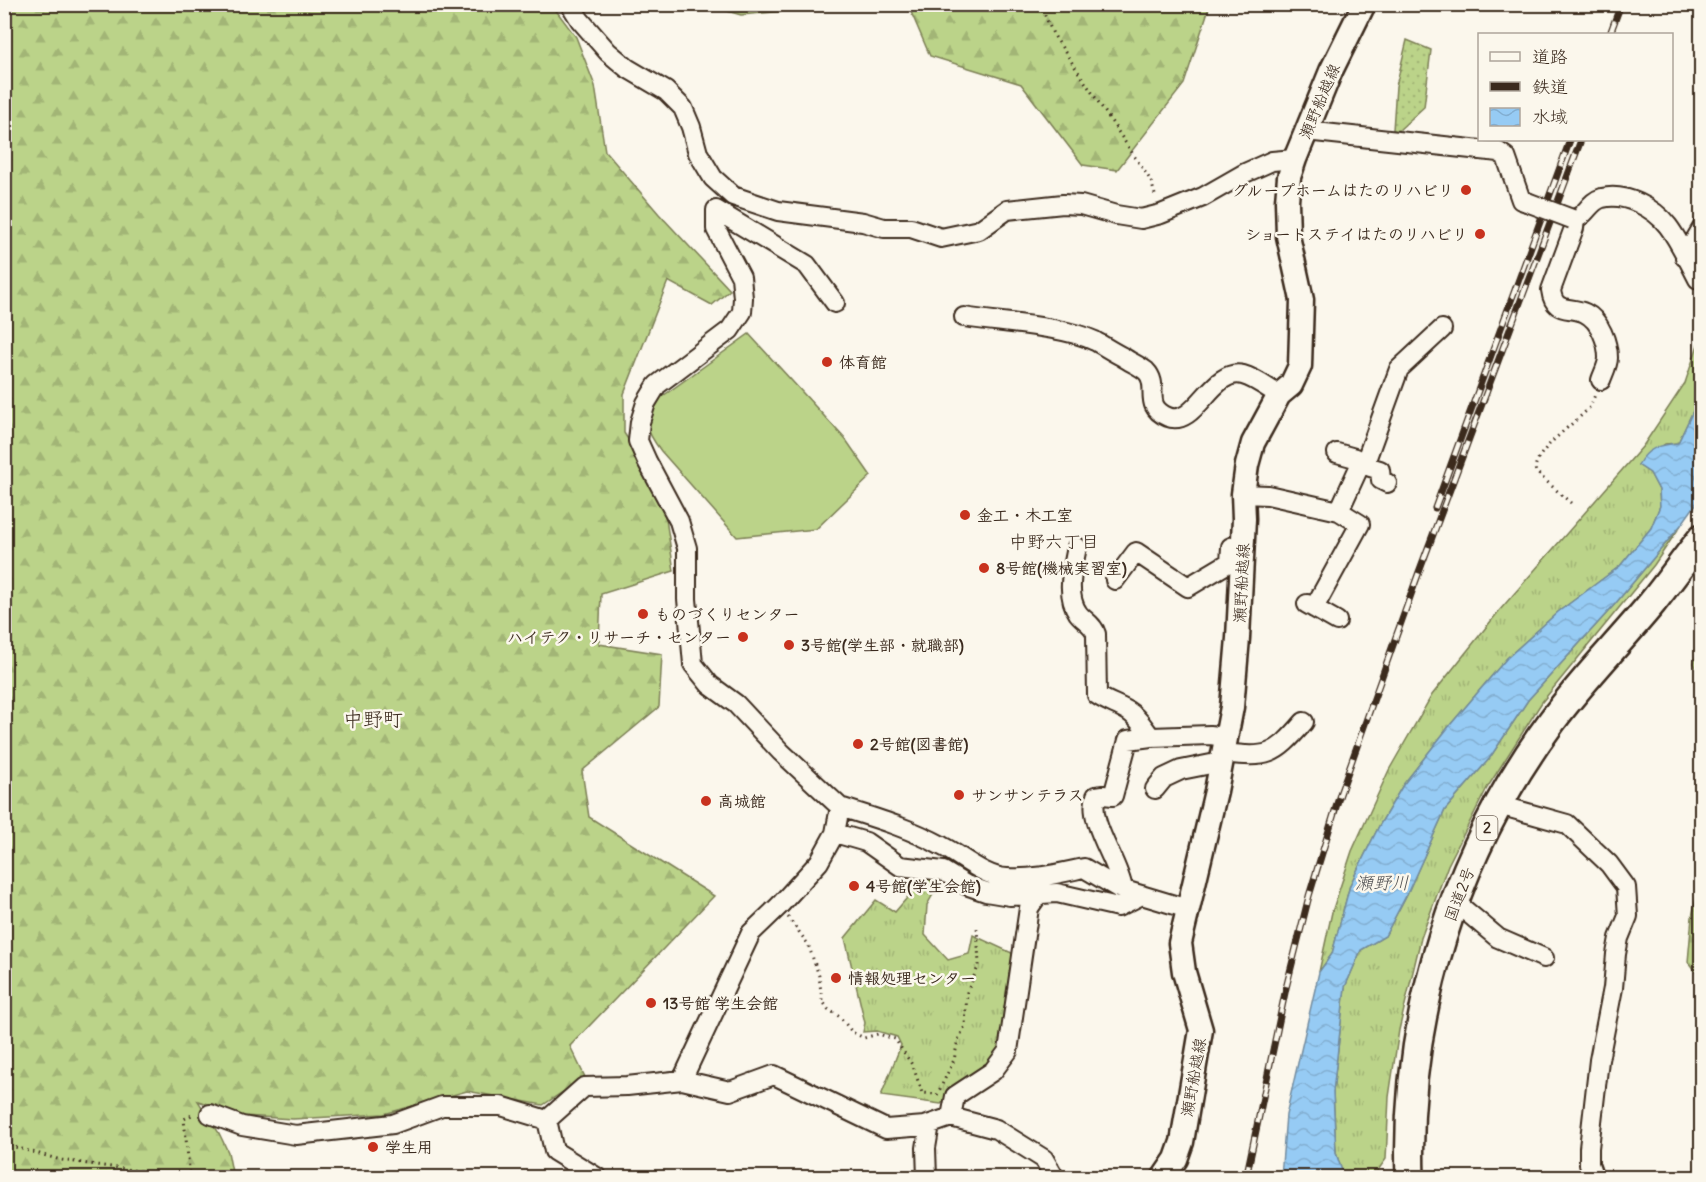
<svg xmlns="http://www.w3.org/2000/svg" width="1706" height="1182" viewBox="0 0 1706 1182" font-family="Delius,'Klee One',sans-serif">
<defs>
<pattern id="grass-tufts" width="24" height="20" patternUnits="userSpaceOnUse" patternTransform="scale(1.5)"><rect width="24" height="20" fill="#bbd389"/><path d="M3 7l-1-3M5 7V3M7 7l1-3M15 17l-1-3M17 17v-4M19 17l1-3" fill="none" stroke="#a2b576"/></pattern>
<pattern id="forest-firs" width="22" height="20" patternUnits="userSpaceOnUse" patternTransform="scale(1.5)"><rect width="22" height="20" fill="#bbd389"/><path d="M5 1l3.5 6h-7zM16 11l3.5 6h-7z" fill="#a2b576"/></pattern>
<pattern id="park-dots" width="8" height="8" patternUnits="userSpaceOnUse" patternTransform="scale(1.5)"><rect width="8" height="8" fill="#bbd389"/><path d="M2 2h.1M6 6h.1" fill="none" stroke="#a2b576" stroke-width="1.8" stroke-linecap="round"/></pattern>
<pattern id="water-waves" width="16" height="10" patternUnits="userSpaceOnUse" patternTransform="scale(1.5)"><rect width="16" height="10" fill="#96cbf4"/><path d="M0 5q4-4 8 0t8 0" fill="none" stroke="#82aed1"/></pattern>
</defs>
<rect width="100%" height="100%" fill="#fbf7ec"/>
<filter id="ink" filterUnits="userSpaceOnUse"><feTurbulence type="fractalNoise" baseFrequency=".0167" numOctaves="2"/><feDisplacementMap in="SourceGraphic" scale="12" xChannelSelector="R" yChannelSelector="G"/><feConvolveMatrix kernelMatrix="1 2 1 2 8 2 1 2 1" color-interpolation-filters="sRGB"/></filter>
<g filter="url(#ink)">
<path fill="url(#grass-tufts)" stroke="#7b7e54" stroke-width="1.5" d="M1701 336V394L1678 443 1665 444 1638 465 1650 473 1659 490 1660 506 1651 528 1620 566 1558 612 1507 658 1451 724 1403 785 1379 826 1350 885 1332 954 1319 972 1332 912 1352 851 1389 770 1432 695 1499 611 1643 446 1685 383Z
M1681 525 1654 565 1542 702 1487 788 1448 865 1421 938 1399 1030 1389 1097 1386 1159 1373 1177 1344 1178 1336 1153 1333 1092 1345 987 1361 950 1385 936 1407 894 1445 810 1489 759 1528 700 1615 604Z
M936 873 939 884 927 905 925 935 948 960 969 954 973 935 1016 955 1004 1031 994 1061 964 1081 941 1104 881 1096 901 1045 897 1037 877 1031 863 1032 865 1023 845 938 876 900 895 912 918 885Z"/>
<path fill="url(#forest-firs)" stroke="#7b7e54" stroke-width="1.5" d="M5 5H552L576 37 595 86 605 151 659 214 730 290 712 305 668 281 624 394V433L662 493 674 571 601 594 599 644 662 654 659 707 582 771 589 817 714 896 570 1046 585 1077 543 1105 467 1091 384 1114 293 1119 243 1116 198 1101 219 1133 228 1152 233 1177 5 1178Z
M706 5V4L850 5 741 15Z
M908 5H1210L1184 84 1117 170 1083 165 1021 84 930 56Z
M1701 638V681L1694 663Z
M1701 875 1702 979H1701L1688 962 1692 917Z"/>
<path fill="url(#park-dots)" stroke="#7b7e54" stroke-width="1.5" d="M1407 40 1431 50 1424 107 1398 131 1393 130 1396 86Z"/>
<path fill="#bbd389" stroke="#7b7e54" stroke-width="1.5" d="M749 334 846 440 871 476 816 529 737 537 661 451C646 431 642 422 656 401Z"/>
<path fill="url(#water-waves)" stroke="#728b9e" stroke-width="1.5" d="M1701 394V462L1696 477 1698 481 1701 478V497L1681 525 1615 604 1528 700 1489 759 1445 810 1407 894 1385 936 1361 950 1345 987 1333 1092 1336 1153 1344 1177H1281L1286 1115 1319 972 1332 954 1350 885 1379 826 1403 785 1451 724 1507 658 1558 612 1620 566 1651 528 1660 506 1659 490 1650 473 1638 465C1647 448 1659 445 1678 443Z"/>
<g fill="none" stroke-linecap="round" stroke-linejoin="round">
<g stroke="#3b2a1e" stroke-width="22">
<path id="minor" d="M570 4 580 20 608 52 627 68 666 91 683 108 691 127 698 153 713 178 733 196 778 211 863 222 884 228H911L941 238 979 230 1007 210 1063 204 1081 205 1116 215 1141 219 1161 214 1203 197 1245 173 1272 161 1295 159
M1306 131 1499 152 1506 157 1521 200 1527 202
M1572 219C1586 218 1588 202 1602 198 1625 192 1654 208 1668 226 1680 242 1689 262 1698 279L1702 281
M1575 219 1574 228 1551 290C1554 314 1569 306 1585 313 1600 320 1608 343 1608 358 1608 365 1603 374 1601 380
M1685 257 1702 228
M835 303 807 265 716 210V229L741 277 743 298 742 312 730 330 657 385 646 403 640 422 638 441 647 461 679 521 687 548V599L693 664 710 685 736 704 781 752 840 807
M964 317C1001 323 1063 326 1095 341 1104 346 1113 352 1123 357 1130 362 1140 366 1146 371 1161 386 1141 406 1168 417 1196 428 1212 367 1243 375 1255 378 1269 389 1279 395
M1337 453 1355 458 1361 463
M1366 460 1370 467 1380 470 1381 480 1387 483
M1243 494 1268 495 1339 511 1360 524 1314 608
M1339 511 1361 463 1366 460 1399 369 1442 329
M1077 547C1073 568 1065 594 1078 613 1084 621 1093 624 1096 634L1097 695C1107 702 1118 705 1128 711 1138 717 1144 728 1151 737L1210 735 1226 737
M1115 580 1136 552 1188 587 1230 562 1231 547 1243 543
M1307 604 1337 621
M1223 753C1268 758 1274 757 1304 722
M1155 789 1164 778 1181 770 1221 762
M1499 805 1567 824 1609 864 1626 887 1628 916 1619 938 1616 954 1613 988 1599 1060 1589 1148V1164L1594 1178
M835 833 866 842 900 866 943 871 966 885 986 892 1010 896 1057 893 1118 907 1142 895
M1123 889C1118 860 1087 822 1096 796L1103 795 1113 796 1128 740 1151 737
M1454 901 1498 938 1544 958
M682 1080 751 933 779 906 819 862 835 833 840 807C875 818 909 828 942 846 962 856 984 877 1007 878 1033 880 1060 873 1084 868L1118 888 1188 909
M210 1114 242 1126 296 1135 393 1124 442 1106H501L547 1120 584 1087 627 1086 682 1080 730 1091 774 1075 886 1129 925 1126 951 1117 996 1129 1044 1159 1055 1178
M951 1117 955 1096 993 1071 1008 1051 1029 908 1038 895
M547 1120 554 1151 598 1178
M927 1178 926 1148 930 1124"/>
</g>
<g stroke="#3b2a1e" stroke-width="27">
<path id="major" d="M1163 1178 1176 1159 1182 1142 1201 1030 1184 972 1180 943 1216 791 1232 707 1238 638 1244 519 1243 494 1247 465 1253 443 1279 395 1291 385 1300 366 1302 300 1288 236 1287 201 1289 177 1295 159 1331 71 1364 4"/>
</g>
<g stroke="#3b2a1e" stroke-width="32">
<path id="highway" d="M1410 1178C1404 1015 1455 852 1552 721 1583 679 1619 643 1652 603 1669 582 1685 559 1702 538"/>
</g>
<path stroke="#3b2a1e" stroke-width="3" stroke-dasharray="1.5 4.5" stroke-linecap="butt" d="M1040 4 1053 34 1151 181 1156 198
M1571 503 1536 472C1529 454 1578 421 1589 408 1592 404 1593 399 1595 395
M788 917 808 944 819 976 822 1000 828 1009 840 1017 852 1032 864 1038 878 1034 895 1039 913 1066 922 1093 936 1094
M937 1095 954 1060 958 1040 965 1026 967 992 979 965 977 926
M4 1144 61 1160 153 1173 166 1178
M190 1178 184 1119 194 1114"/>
<use href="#minor" stroke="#fbf7ec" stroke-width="18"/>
<use href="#major" stroke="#fbf7ec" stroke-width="22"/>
<use href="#highway" stroke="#fbf7ec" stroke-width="27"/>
<g stroke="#3b2a1e" stroke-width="7">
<path id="rail" d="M1610 34 1621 4
M1435 508 1570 140
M1246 1178 1286 988 1309 896 1340 794 1419 572 1581 140"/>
</g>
<use href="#rail" stroke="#fbf7ec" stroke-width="4.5" stroke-dasharray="14" stroke-linecap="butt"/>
<g stroke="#3b2a1e" stroke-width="22" stroke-linecap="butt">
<path id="minor-bridge" d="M1527 202 1572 219"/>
</g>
<use href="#minor-bridge" stroke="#fbf7ec" stroke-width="18"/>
</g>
</g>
<g fill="#c8321e" stroke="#fbf7ec" stroke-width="2">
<circle cx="1466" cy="190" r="6"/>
<circle cx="1480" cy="234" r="6"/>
<circle cx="827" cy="362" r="6"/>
<circle cx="965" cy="515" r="6"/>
<circle cx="984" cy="568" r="6"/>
<circle cx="643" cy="614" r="6"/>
<circle cx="743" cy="637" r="6"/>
<circle cx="789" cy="645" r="6"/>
<circle cx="858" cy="744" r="6"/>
<circle cx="959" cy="795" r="6"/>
<circle cx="706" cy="801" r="6"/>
<circle cx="854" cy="886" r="6"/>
<circle cx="836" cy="978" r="6"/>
<circle cx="651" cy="1003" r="6"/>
<circle cx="373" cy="1147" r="6"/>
</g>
<g text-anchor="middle" stroke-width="5" stroke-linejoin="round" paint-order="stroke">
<rect fill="#fbf7ec" stroke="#75685c" stroke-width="1.5" x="1476.5" y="816" width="21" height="24" rx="4.5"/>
<g font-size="15" font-weight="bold" fill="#3b2a1e">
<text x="1487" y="833">2</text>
</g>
<g font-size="16" fill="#3b2a1e" stroke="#fbf7ec">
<text transform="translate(1319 101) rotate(-67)" y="6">瀬野船越線</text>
<text transform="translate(1241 583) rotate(-87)" y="6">瀬野船越線</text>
<text transform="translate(1459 894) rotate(-69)" y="6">国道2号</text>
<text transform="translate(1193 1077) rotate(-80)" y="6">瀬野船越線</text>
</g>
<g font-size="16" font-weight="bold" fill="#3b2a1e" stroke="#fbf7ec" text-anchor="start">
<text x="1454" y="196" text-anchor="end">グループホームはたのリハビリ</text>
<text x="1468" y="240" text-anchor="end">ショートステイはたのリハビリ</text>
<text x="839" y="368">体育館</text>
<text x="977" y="521">金工・木工室</text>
<text x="996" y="574">8号館(機械実習室)</text>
<text x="655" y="620">ものづくりセンター</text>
<text x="731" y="643" text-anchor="end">ハイテク・リサーチ・センター</text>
<text x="801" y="651">3号館(学生部・就職部)</text>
<text x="870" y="750">2号館(図書館)</text>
<text x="971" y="801">サンサンテラス</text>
<text x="718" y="807">高城館</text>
<text x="866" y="892">4号館(学生会館)</text>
<text x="848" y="984">情報処理センター</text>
<text x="663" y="1009">13号館 学生会館</text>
<text x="385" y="1153">学生用</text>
</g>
<g font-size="18" fill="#3b2a1e" stroke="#fbf7ec">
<text x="1054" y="548">中野六丁目</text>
</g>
<g font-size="18" font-style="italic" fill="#525254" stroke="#fbf7ec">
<text x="1382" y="889">瀬野川</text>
</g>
<g font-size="20" fill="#3b2a1e" stroke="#fbf7ec">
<text x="373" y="726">中野町</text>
</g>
</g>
<rect width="1706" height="1182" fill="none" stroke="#fbf7ec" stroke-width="24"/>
<rect x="12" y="12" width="1682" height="1158" fill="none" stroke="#3b2a1e" stroke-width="2" filter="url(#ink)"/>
<rect x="1478" y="33" width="195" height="108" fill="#fbf7ec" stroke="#aea59a" stroke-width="1.5"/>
<rect x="1490" y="52" width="30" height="9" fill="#fbf7ec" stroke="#aea59a" stroke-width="1.5"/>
<text x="1532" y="63" font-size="18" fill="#3b2a1e">道路</text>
<rect x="1490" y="82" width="30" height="9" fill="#3b2a1e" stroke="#aea59a" stroke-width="1.5"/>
<text x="1532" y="93" font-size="18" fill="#3b2a1e">鉄道</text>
<rect x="1490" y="108" width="30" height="18" fill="url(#water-waves)" stroke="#aea59a" stroke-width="1.5"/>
<text x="1532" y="123" font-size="18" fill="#3b2a1e">水域</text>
</svg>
